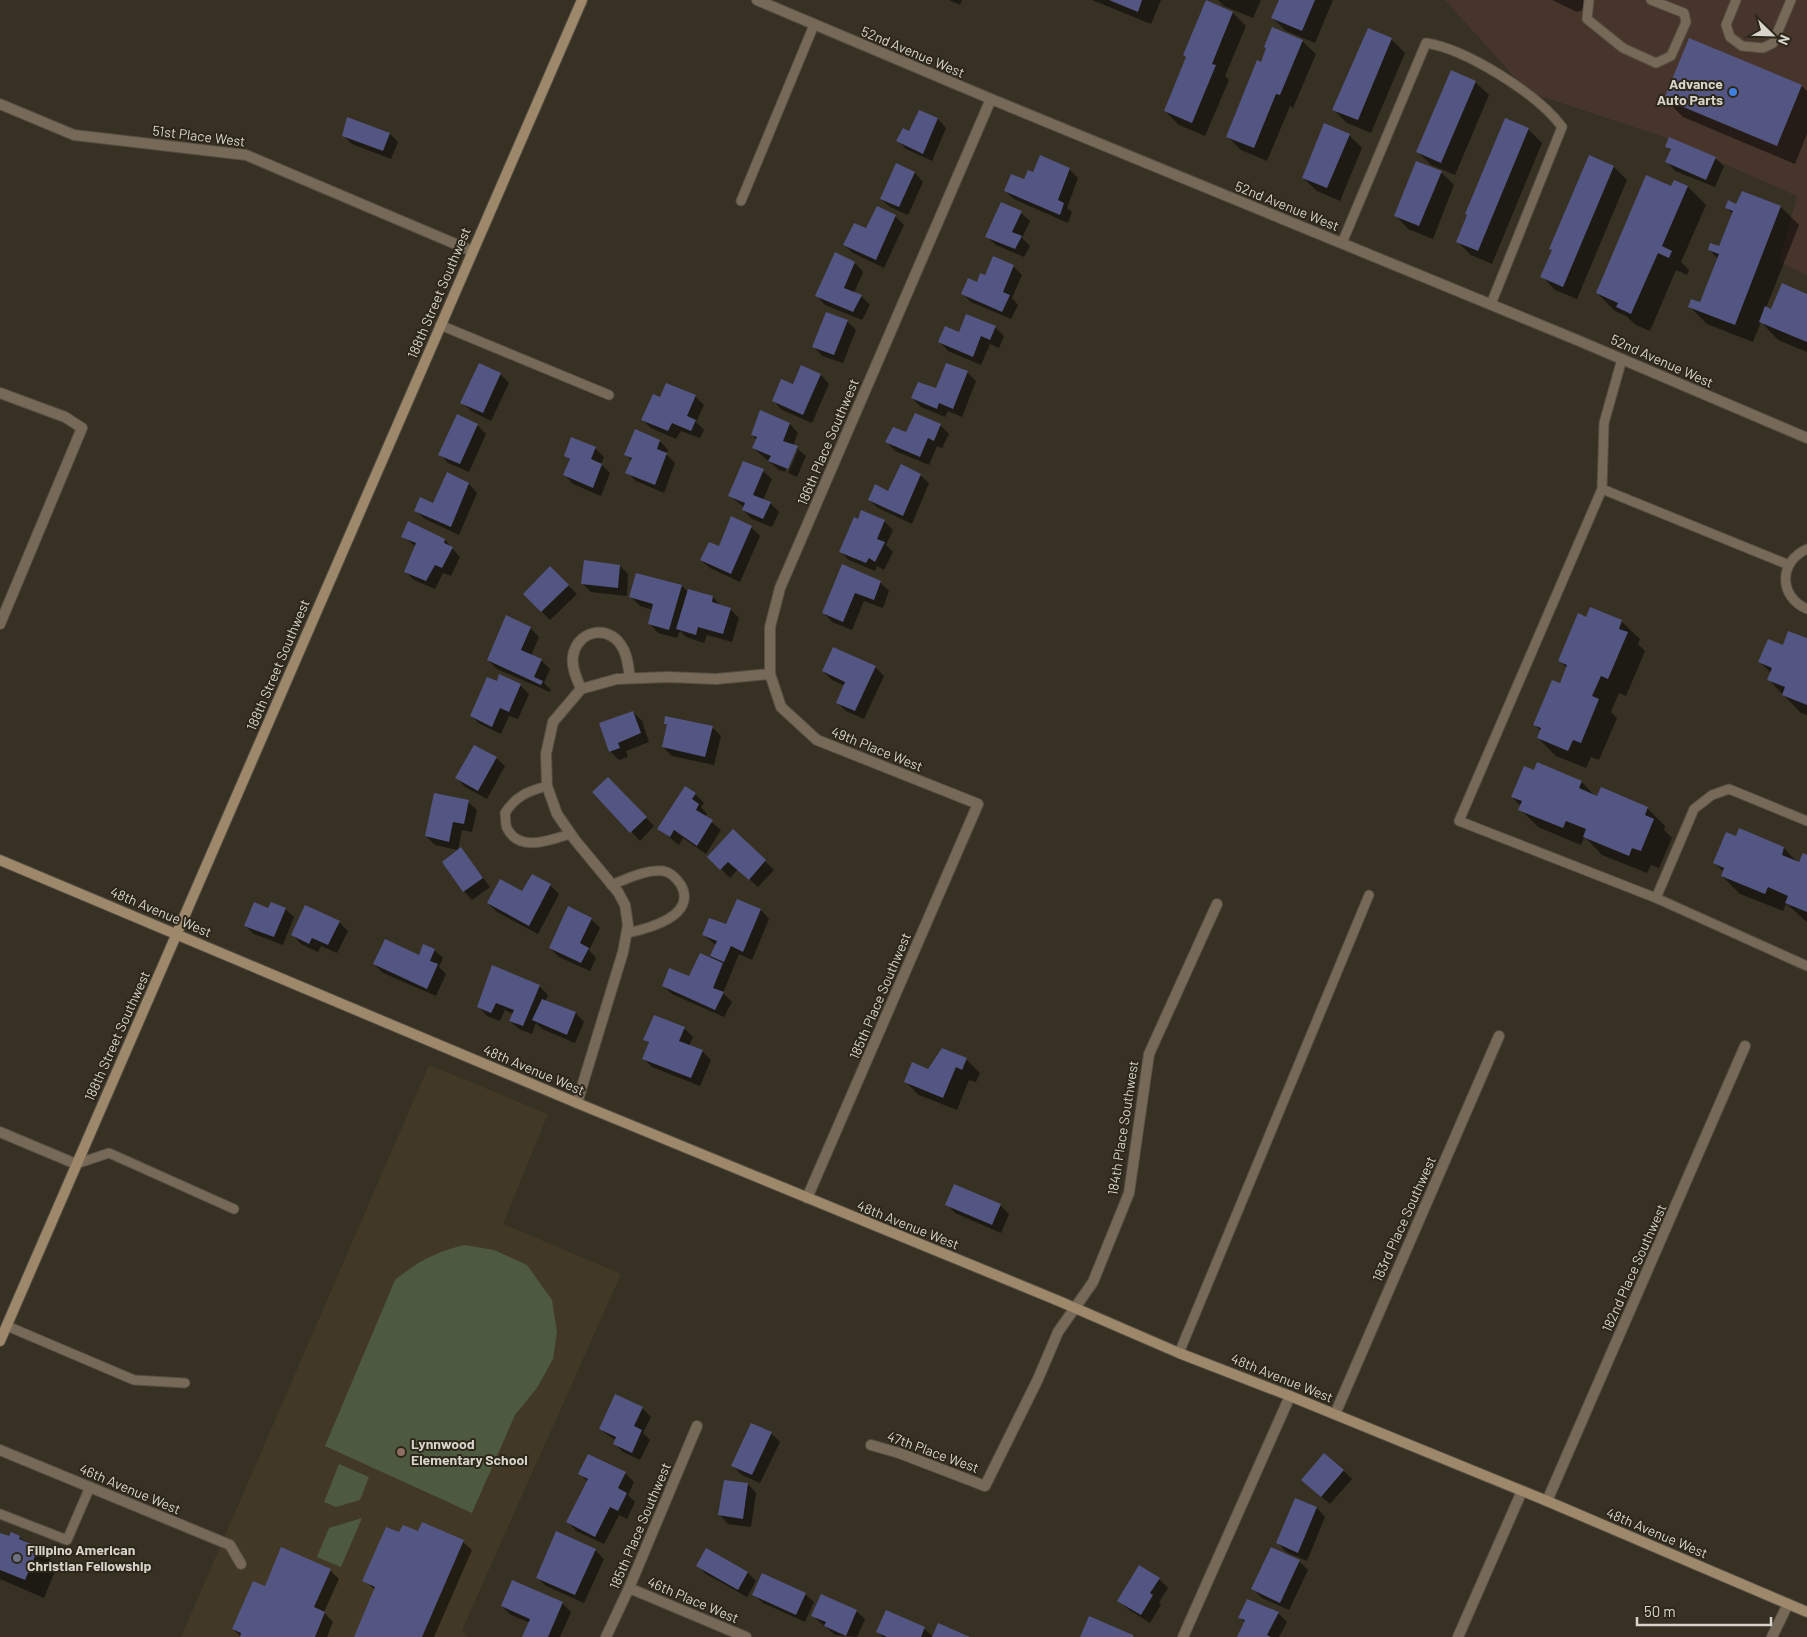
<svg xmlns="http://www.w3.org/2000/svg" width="1807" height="1637" viewBox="0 0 1807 1637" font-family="Barlow,sans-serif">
<rect width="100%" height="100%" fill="#373124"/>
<path fill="#47352c" d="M1445 0H1807V275L1779 262 1797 196 1661 136 1528 92Z"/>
<path fill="#413825" d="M429 1065 548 1114 503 1224 621 1274 462 1630 468 1637H181Z"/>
<path fill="#4d5a40" d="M465 1245 494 1250 527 1265 552 1300 557 1332 553 1359 537 1388 515 1415 472 1513 325 1446 395 1280C417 1262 437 1251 465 1245Z
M339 1464 369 1477 360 1500 336 1507 324 1502Z
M362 1518 341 1567 317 1557 329 1528Z"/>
<path fill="#0007" d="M949 0H962L960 5Z
M1092 0H1161L1151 24Z
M1218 0H1261L1253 18 1224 6Z
M1280 0H1333L1315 43 1286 31 1273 18Z
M1552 0H1586L1582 10 1577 12Z
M1206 2 1233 13 1246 26 1225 76 1229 80 1205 136 1179 125 1165 111 1187 58Z
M1391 39 1405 53 1371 133 1347 123 1334 110Z
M1302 41 1316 54 1293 108 1290 106 1267 161 1241 150 1228 137 1262 63Z
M1475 82 1489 95 1455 175 1431 165 1418 152Z
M1802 86 1807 91V134L1795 164 1683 117 1665 99Z
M919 111 938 119 946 128 932 161 906 149 898 141 909 133Z
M348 118 390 134 398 142 391 159 352 144 343 135Z
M1505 120 1528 129 1542 143 1492 264 1471 255 1458 242 1468 216 1466 214Z
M1349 135 1362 148 1340 201 1317 191 1303 178Z
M1667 146 1715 158 1724 166 1715 187 1675 171 1667 162 1671 151Z
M1589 156 1614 167 1627 180 1577 299 1555 290 1542 276 1553 251 1550 249Z
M897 165 915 173 923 182 908 215 890 207 881 199Z
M1069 169 1078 178 1067 208 1072 212 1068 223 1014 199 1005 191 1033 174Z
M1441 172 1454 185 1433 239 1408 229 1395 215Z
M1672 187H1688L1706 205 1681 262 1689 270 1687 275 1676 270 1650 331 1636 325 1626 316 1615 311 1597 293Z
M1742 192 1781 207 1799 225 1766 308 1771 310 1807 295V352L1778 340 1761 322 1753 342 1707 324 1689 306 1701 304 1718 259 1709 249 1720 248 1733 214 1726 207 1737 205Z
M1021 213 1030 221 1022 238 1030 246 1024 257 996 245 987 237Z
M895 216 904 225 884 268 853 253 844 245Z
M855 263 863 272 854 293 861 296 870 305 862 320 825 305 817 296Z
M1013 266 1022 275 1012 298 1018 305 1011 319 971 302 963 294 986 277Z
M847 321 856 330 843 363 822 356 814 347Z
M995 327 1004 336 999 348 990 344 981 365 948 351 940 342 960 333Z
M802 366 821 375 829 384 812 423 782 410 774 401 794 386Z
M967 372 976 381 962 417 948 411 945 417 921 407 912 398 937 390Z
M500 374 509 383 491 421 471 411 462 402Z
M695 396 704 405 696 422 704 430 700 438 681 431 676 439 651 428 643 420 661 398Z
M761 412 790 424 798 433 793 445 806 456 797 477 788 473 798 450H795L785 472 779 470 753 448 757 440 752 435Z
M477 425 486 434 469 472 448 463 440 454Z
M940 425 949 434 942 448 937 446 929 465 895 451 887 442Z
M660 441 668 450 666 454 675 463 664 493 636 481 627 472 632 461 626 454Z
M595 448 604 457 601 464 610 473 601 496 573 484 565 475 571 461 566 456Z
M763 471 772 479 763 500 770 503 779 512 772 527 752 519 743 510 744 507 730 496Z
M448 474 469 484 477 493 459 535 425 519 416 511 434 504Z
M920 475 929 483 912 524 878 508 869 500 888 492Z
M732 518 752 528 760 536 740 582 710 568 701 560 719 547Z
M858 520 884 521 893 530 886 545 893 552 884 570 877 566 875 571 849 560 840 551Z
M408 523 445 540 460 557 451 576 443 573 435 589 414 580 405 571 416 547 403 536Z
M620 566 628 574 627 596 591 592 582 583Z
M842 566 880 582 889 591 883 608 864 601 852 630 832 622 824 613Z
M550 568 577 594 550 620 525 594Z
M637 574 682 586 688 592 713 597 721 606 730 609 739 618 732 642 707 635 704 643 686 637 680 631 677 638 658 633 650 624 653 610 640 606 631 597Z
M1591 609 1622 622 1640 639 1638 644 1645 651 1626 696 1619 693 1611 712 1617 718 1599 760 1591 757 1586 768 1556 756 1538 738 1541 731 1535 725 1560 684 1567 668 1560 661Z
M530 628 539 637 531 656 541 660 550 669 544 683 551 690 550 692 497 669 488 660Z
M1807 640V715L1801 713 1768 679 1771 673 1760 662 1783 646Z
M834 649 875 667 884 676 864 719 846 711 838 703 845 686 832 680 823 671Z
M497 682 520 685 529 694 518 719 509 716 501 734 480 724 471 716Z
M633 712 642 721 649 742 626 751 628 757 619 760 610 751Z
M665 723 712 727 721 736 714 765 672 756 663 747 668 726Z
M496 758 505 766 487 799 465 787 457 778Z
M608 778 654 826 640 841 594 792Z
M1582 782 1596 797 1647 808 1665 826 1664 830 1672 838 1659 868 1651 865 1647 873 1602 855 1587 839 1584 838 1581 845 1538 827 1520 809 1521 806 1512 797Z
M695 794 704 803 701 807 707 814 705 817 721 830 706 854 683 838 679 845 659 829Z
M468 802 477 810 472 832 462 830 458 850 435 845 426 836Z
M733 830 774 870 758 887 738 869 730 878 709 857Z
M1737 838 1784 848 1798 863 1807 856V922L1789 906 1786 904 1783 911 1740 894 1722 876 1724 872 1715 863Z
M461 849 490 887 472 900 464 891Z
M550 885 559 894 538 934 497 912 488 903Z
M738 901 761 910 769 919 752 960 739 954 723 993 732 1002 724 1017 672 994 663 986 689 978 710 959 716 945 703 935 727 925Z
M285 909 294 917 283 945 254 934 245 926 269 910Z
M591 919 600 928 589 950 596 958 590 971 559 957 550 948Z
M339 922 348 931 337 953 321 946 318 952 301 944 293 935Z
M434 950 443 958 439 967 446 974 436 996 383 973 374 964 419 956Z
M539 986 548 995 545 1002 576 1013 584 1022 575 1043 542 1029 536 1023 532 1034 519 1029 510 1021 513 1014 505 1010 500 1021 487 1016 479 1007Z
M684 1028 693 1037 689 1046 702 1051 711 1060 700 1086 652 1067 644 1059 650 1044 645 1039Z
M966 1059 980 1073 976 1082 969 1080 957 1110 919 1095 905 1081Z
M947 1204 1000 1205 1009 1214 1001 1233 955 1213Z
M642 1408 651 1417 643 1433 650 1440 640 1460 623 1452 615 1444 616 1441 600 1429Z
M771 1433 780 1442 760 1483 742 1475 733 1466Z
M589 1455 625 1473 634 1482 628 1495 635 1502 627 1519 619 1515 604 1544 576 1531 568 1522 588 1482 580 1474Z
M1343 1470 1352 1479 1330 1504 1312 1489Z
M748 1484 756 1493 751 1527 728 1524 720 1515Z
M1296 1499 1317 1508 1325 1517 1307 1561 1286 1552 1278 1543Z
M419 1533 463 1542 472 1550 434 1637H355L375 1590 364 1580 400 1534Z
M0 1534 10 1538 12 1534 39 1548 57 1566 44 1598 0 1579Z
M595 1550 604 1559 584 1603 546 1586 537 1577Z
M707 1550 748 1573 756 1581 747 1597 706 1574 698 1566Z
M1299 1561 1308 1570 1289 1610 1262 1598 1253 1589Z
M330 1570 339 1579 324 1612 333 1622 327 1637H241L233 1629 265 1588Z
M1159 1579 1168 1588 1159 1602 1161 1605 1150 1623 1128 1609 1119 1601Z
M805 1594 814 1602 805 1622 763 1603 754 1595Z
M562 1603 571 1612 560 1637H524L530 1623 511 1615 502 1606Z
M856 1611 865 1619 857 1637 835 1635 813 1616Z
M1278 1613 1287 1622 1279 1637H1238L1245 1623 1240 1618Z
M924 1628 933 1637H967H883L878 1632Z"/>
<path fill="#535582" d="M1109 0H1142L1138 12Z
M1206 0 1233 12 1212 64 1216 65 1192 123 1164 111 1186 57 1183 55Z
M1279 0H1315L1302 31 1271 18Z
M1272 27 1303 40 1280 95 1276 94 1254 148 1226 137 1257 60 1261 62 1266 48 1264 47Z
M1368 28 1392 38 1358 120 1332 110Z
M1689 38 1802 85 1777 146 1664 99Z
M1451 70 1476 81 1441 163 1416 152Z
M919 110 938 118 923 154 896 141 903 128 909 131Z
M347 117 390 133 383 151 342 136Z
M1505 118 1529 128 1478 251 1456 242 1467 215 1465 214Z
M1324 123 1350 134 1327 188 1302 178Z
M1669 137 1716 157 1706 180 1665 162 1671 149 1665 147Z
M1040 155 1070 168 1058 200 1064 203 1060 215 1004 191 1011 174 1024 179 1028 170 1033 172Z
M1589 155 1614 166 1563 287 1540 277 1552 250 1549 249Z
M1416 161 1442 171 1419 226 1394 216Z
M896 163 915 172 899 207 880 199Z
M1646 175 1671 186 1674 180 1688 186 1662 246 1672 251 1669 258 1658 253 1631 314 1616 307 1618 303 1596 293Z
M1742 191 1781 206 1735 325 1688 307 1691 299 1700 302 1719 254 1708 250 1710 243 1719 246 1733 211 1725 208 1728 200 1736 204Z
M1001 202 1022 211 1012 232 1022 236 1015 249 985 237Z
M877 206 896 215 876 260 843 245 854 223 866 228Z
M835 252 855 262 844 288 862 295 853 312 815 296Z
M993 256 1014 265 1003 292 1010 295 1002 312 961 294 968 278 977 282 980 273 985 275Z
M1782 283 1807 294V342L1759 322 1765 306 1771 309Z
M826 312 848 320 834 355 812 347Z
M966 314 996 326 990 340 981 336 973 357 938 342 945 326 959 332Z
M479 363 501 373 483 413 460 403Z
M946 363 968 371 953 409 939 403 937 409 911 398 918 382 936 388Z
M801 365 821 374 803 415 772 401 781 379 793 384Z
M666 383 696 395 687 416 696 420 691 431 672 423 668 431 641 420 653 394 660 397Z
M760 410 790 423 783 441 798 446 788 469 768 461 771 456 752 448 757 437 751 435Z
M915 413 941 424 934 441 928 438 920 457 885 442 893 427 906 432Z
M457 414 478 424 460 464 438 455Z
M635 429 660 440 657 449 667 453 655 485 625 473 632 458 624 455Z
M571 437 596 447 591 459 602 464 593 488 563 475 570 459 564 456Z
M743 461 764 469 753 495 771 502 763 519 742 510 745 503 728 496Z
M901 464 921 474 903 516 868 500 875 484 888 491Z
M447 472 469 483 451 527 414 511 420 497 433 503Z
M861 510 885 520 877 539 885 542 875 562 869 558 866 563 839 552 854 517 858 519Z
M731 516 752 526 731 574 700 560 709 542 719 546Z
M408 521 445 539 444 543 453 547 442 568 435 565 426 581 404 572 416 543 401 537Z
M584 560 620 565 618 588 581 584Z
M842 564 881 581 874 600 855 593 843 622 822 613Z
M550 566 569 585 541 612 523 594Z
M636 573 682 585 669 630 648 624 653 604 629 597Z
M688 589 713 596 712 602 731 608 723 634 698 627 696 635 676 629Z
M1590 607 1622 620 1619 629 1628 632 1608 679 1601 676 1592 696 1599 699 1581 743 1573 740 1568 751 1537 738 1541 728 1533 725 1552 680 1560 683 1567 665 1558 661 1578 613 1586 617Z
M506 615 531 627 521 650 542 659 534 677 543 681 541 685 487 660Z
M1788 631 1807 638V705L1782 695 1785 687 1767 680 1772 668 1758 662 1768 639 1783 645Z
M833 647 876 666 855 711 836 703 845 682 822 671Z
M499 674 521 684 509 712 500 708 492 727 470 716 487 677 497 681Z
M633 711 641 733 618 743 620 748 609 752 599 723Z
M665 716 713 726 705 757 662 747 667 724H664Z
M474 745 497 757 478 791 455 778Z
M1537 762 1582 781 1579 788 1597 796 1601 787 1648 807 1645 815 1654 819 1641 851 1632 848 1629 856 1583 837 1586 829 1566 821 1563 828 1518 810 1522 801 1511 797 1524 766 1534 770Z
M608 777 647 817 630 833 592 792Z
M685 786 696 793 692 799 699 804 696 810 713 820 697 846 674 830 670 837 657 829Z
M434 793 469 800 464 824 453 822 449 842 425 836Z
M1739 828 1784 847 1782 855 1799 862 1803 853 1807 855V912L1785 903 1788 896 1768 887 1765 894 1721 876 1724 868 1713 863 1726 832 1736 836Z
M733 829 766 860 749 880 728 862 720 870 707 857Z
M461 847 483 878 463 892 442 862Z
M532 874 551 884 529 926 487 903 500 879 522 891Z
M737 899 761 909 743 952 731 946 724 962 710 956 717 941 702 935 709 918 726 924Z
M254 902 268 908 271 902 286 908 274 937 244 926Z
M305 905 340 921 328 945 312 938 309 944 291 935Z
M568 906 592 918 580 943 589 948 581 963 549 948Z
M385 939 419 955 423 944 435 949 430 961 438 964 427 989 373 964Z
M700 953 723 963 713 988 724 992 715 1010 662 986 669 968 689 976Z
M492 965 540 985 523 1026 509 1021 514 1010 496 1003 491 1013 477 1007Z
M542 999 576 1012 567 1035 532 1020Z
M654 1015 685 1027 679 1041 703 1050 691 1078 642 1059 649 1042 643 1040Z
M942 1048 967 1058 962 1070 956 1067 943 1098 904 1082 912 1062 928 1069Z
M954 1184 1001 1204 992 1225 945 1205Z
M615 1394 643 1407 634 1426 642 1430 632 1453 613 1444 616 1437 599 1429Z
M751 1423 772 1432 752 1475 731 1466Z
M1324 1453 1344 1470 1321 1497 1301 1480Z
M588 1454 626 1472 618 1488 627 1493 618 1511 610 1507 595 1537 566 1522 588 1479 578 1474Z
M724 1480 748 1483 743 1519 718 1515Z
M1295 1498 1317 1507 1298 1553 1276 1543Z
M422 1522 464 1540 422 1637H354L375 1587 362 1581 386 1527 399 1532 403 1525 418 1531Z
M556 1531 596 1549 575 1595 536 1578Z
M11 1532 20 1536 19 1539 39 1547 25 1580 0 1570V1533L9 1536Z
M281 1547 331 1569 314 1607 325 1612 315 1637H240L241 1633 232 1629 253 1581 265 1586Z
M1271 1547 1300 1560 1280 1603 1251 1589Z
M706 1548 748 1572 738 1590 696 1566Z
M1139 1565 1160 1578 1150 1593 1153 1595 1141 1615 1117 1601Z
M762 1573 806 1593 796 1615 752 1595Z
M512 1580 563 1602 548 1637H522L530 1619 501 1606Z
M821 1594 857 1610 846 1636 824 1626 826 1622 811 1616Z
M1247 1599 1279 1612 1267 1635 1271 1637H1237L1245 1620 1238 1618Z
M886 1610 925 1627 921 1637H887L876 1632Z
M1089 1616 1133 1635V1637H1080Z
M938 1623 970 1637H932Z"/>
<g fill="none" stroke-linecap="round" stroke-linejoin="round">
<g stroke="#544e42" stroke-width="11">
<path id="lane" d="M1589 0 1587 19 1623 48 1656 63 1671 56 1686 22 1684 13 1651 0
M1736 0 1726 25 1730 37 1742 46 1763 48 1773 43 1791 0
M741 201 814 25
M1342 243 1426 43C1466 49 1538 94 1562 127L1491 304
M440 325 609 395
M1622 359 1604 423 1602 489 1459 821 1656 898 1807 966
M1602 489 1789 565
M1807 549C1778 562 1779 597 1807 609
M547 786C528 791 516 796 505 813 506 817 505 824 507 828 519 853 551 840 570 834
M611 885C627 879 646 869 663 871 671 872 677 879 681 885 698 916 647 929 627 933
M1656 898 1694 809 1712 795 1729 789 1807 821
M76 1164 109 1153 234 1209
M7 1326 134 1380 185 1383
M1179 1353 1369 895
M0 1514 67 1540 90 1487"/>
</g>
<g stroke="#544e42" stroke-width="12">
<path id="street" d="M757 0 991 99 1577 340 1807 438
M0 104 74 135 246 155 472 251
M0 393 65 417 82 428 0 624
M581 689C577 679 571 667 573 656 577 631 607 624 621 645 628 655 628 667 630 678
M577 1103 623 952 628 925 625 905 618 892 575 840 557 814 547 786 546 754 553 722 581 689 617 679 668 677 716 679 770 674
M0 1132 76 1164
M807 1198 978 804 817 740 781 707 770 674V627L780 588 991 99
M1335 1414 1499 1036
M871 1445 899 1453 985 1486 1038 1379 1058 1332 1093 1282 1129 1193 1149 1054 1217 904
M0 1450 230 1545 241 1564
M1547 1501 1745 1046
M629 1588 746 1637
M606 1637 629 1588 697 1426
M1183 1637 1290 1396
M1458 1637 1522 1491
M1772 1637 1788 1604"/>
</g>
<g stroke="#544e42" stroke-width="12">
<path id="secondary" d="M0 860 577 1103 1059 1301 1179 1353 1290 1396 1547 1501 1807 1612
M0 1341 582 0"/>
</g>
<use href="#lane" stroke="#776957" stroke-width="9"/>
<use href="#street" stroke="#776957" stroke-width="10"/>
<use href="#secondary" stroke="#9e886b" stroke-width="10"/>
</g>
<circle fill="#3f7fe0" stroke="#2d271a" stroke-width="2" cx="1733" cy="92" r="5"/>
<circle fill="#8d6e63" stroke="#2d271a" stroke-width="2" cx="401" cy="1452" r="5"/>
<circle fill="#6b7280" stroke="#2d271a" stroke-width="2" cx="17" cy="1558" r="5"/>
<g text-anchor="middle" stroke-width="4" stroke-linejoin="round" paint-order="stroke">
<g font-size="14" fill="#d8d4cc" stroke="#2d271a">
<text transform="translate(913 52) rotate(23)" y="5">52nd Avenue West</text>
<text transform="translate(199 136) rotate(7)" y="5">51st Place West</text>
<text transform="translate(1287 206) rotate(22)" y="5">52nd Avenue West</text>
<text transform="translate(439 293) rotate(-67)" y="5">188th Street Southwest</text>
<text transform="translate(1662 361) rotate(24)" y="5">52nd Avenue West</text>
<text transform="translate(828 442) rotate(-67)" y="5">186th Place Southwest</text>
<text transform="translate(278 665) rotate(-67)" y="5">188th Street Southwest</text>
<text transform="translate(877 749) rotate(22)" y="5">49th Place West</text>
<text transform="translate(161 912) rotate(23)" y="5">48th Avenue West</text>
<text transform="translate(880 996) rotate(-67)" y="5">185th Place Southwest</text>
<text transform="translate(117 1036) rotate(-66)" y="5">188th Street Southwest</text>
<text transform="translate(534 1070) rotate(23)" y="5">48th Avenue West</text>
<text transform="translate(1123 1128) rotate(-81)" y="5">184th Place Southwest</text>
<text transform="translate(1404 1219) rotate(-66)" y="5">183rd Place Southwest</text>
<text transform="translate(908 1225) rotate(22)" y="5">48th Avenue West</text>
<text transform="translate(1634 1268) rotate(-66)" y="5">182nd Place Southwest</text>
<text transform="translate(1282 1378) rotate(22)" y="5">48th Avenue West</text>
<text transform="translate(933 1452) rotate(20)" y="5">47th Place West</text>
<text transform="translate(130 1489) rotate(23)" y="5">46th Avenue West</text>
<text transform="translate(640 1526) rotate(-67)" y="5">185th Place Southwest</text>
<text transform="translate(1657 1533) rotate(23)" y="5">48th Avenue West</text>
<text transform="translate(693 1600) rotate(23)" y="5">46th Place West</text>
</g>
<g font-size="14" font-weight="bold" fill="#d8d4cc" stroke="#2d271a" text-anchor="start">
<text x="1723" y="89" text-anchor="end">Advance<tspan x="1723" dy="16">Auto Parts</tspan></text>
<text x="411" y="1449">Lynnwood<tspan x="411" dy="16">Elementary School</tspan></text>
<text x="27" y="1555">Filipino American<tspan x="27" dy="16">Christian Fellowship</tspan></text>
</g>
</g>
<g transform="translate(1772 35) rotate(113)" stroke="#2d271a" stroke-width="4" paint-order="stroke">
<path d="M0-4L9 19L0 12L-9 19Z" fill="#d8d4cc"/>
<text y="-8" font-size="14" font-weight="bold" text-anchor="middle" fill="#d8d4cc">N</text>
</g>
<path d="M1637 1617v8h134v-8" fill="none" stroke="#d8d4cc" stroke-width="2.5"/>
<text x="1644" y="1617" font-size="15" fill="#d8d4cc" stroke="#2d271a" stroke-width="4" paint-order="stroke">50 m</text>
</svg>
